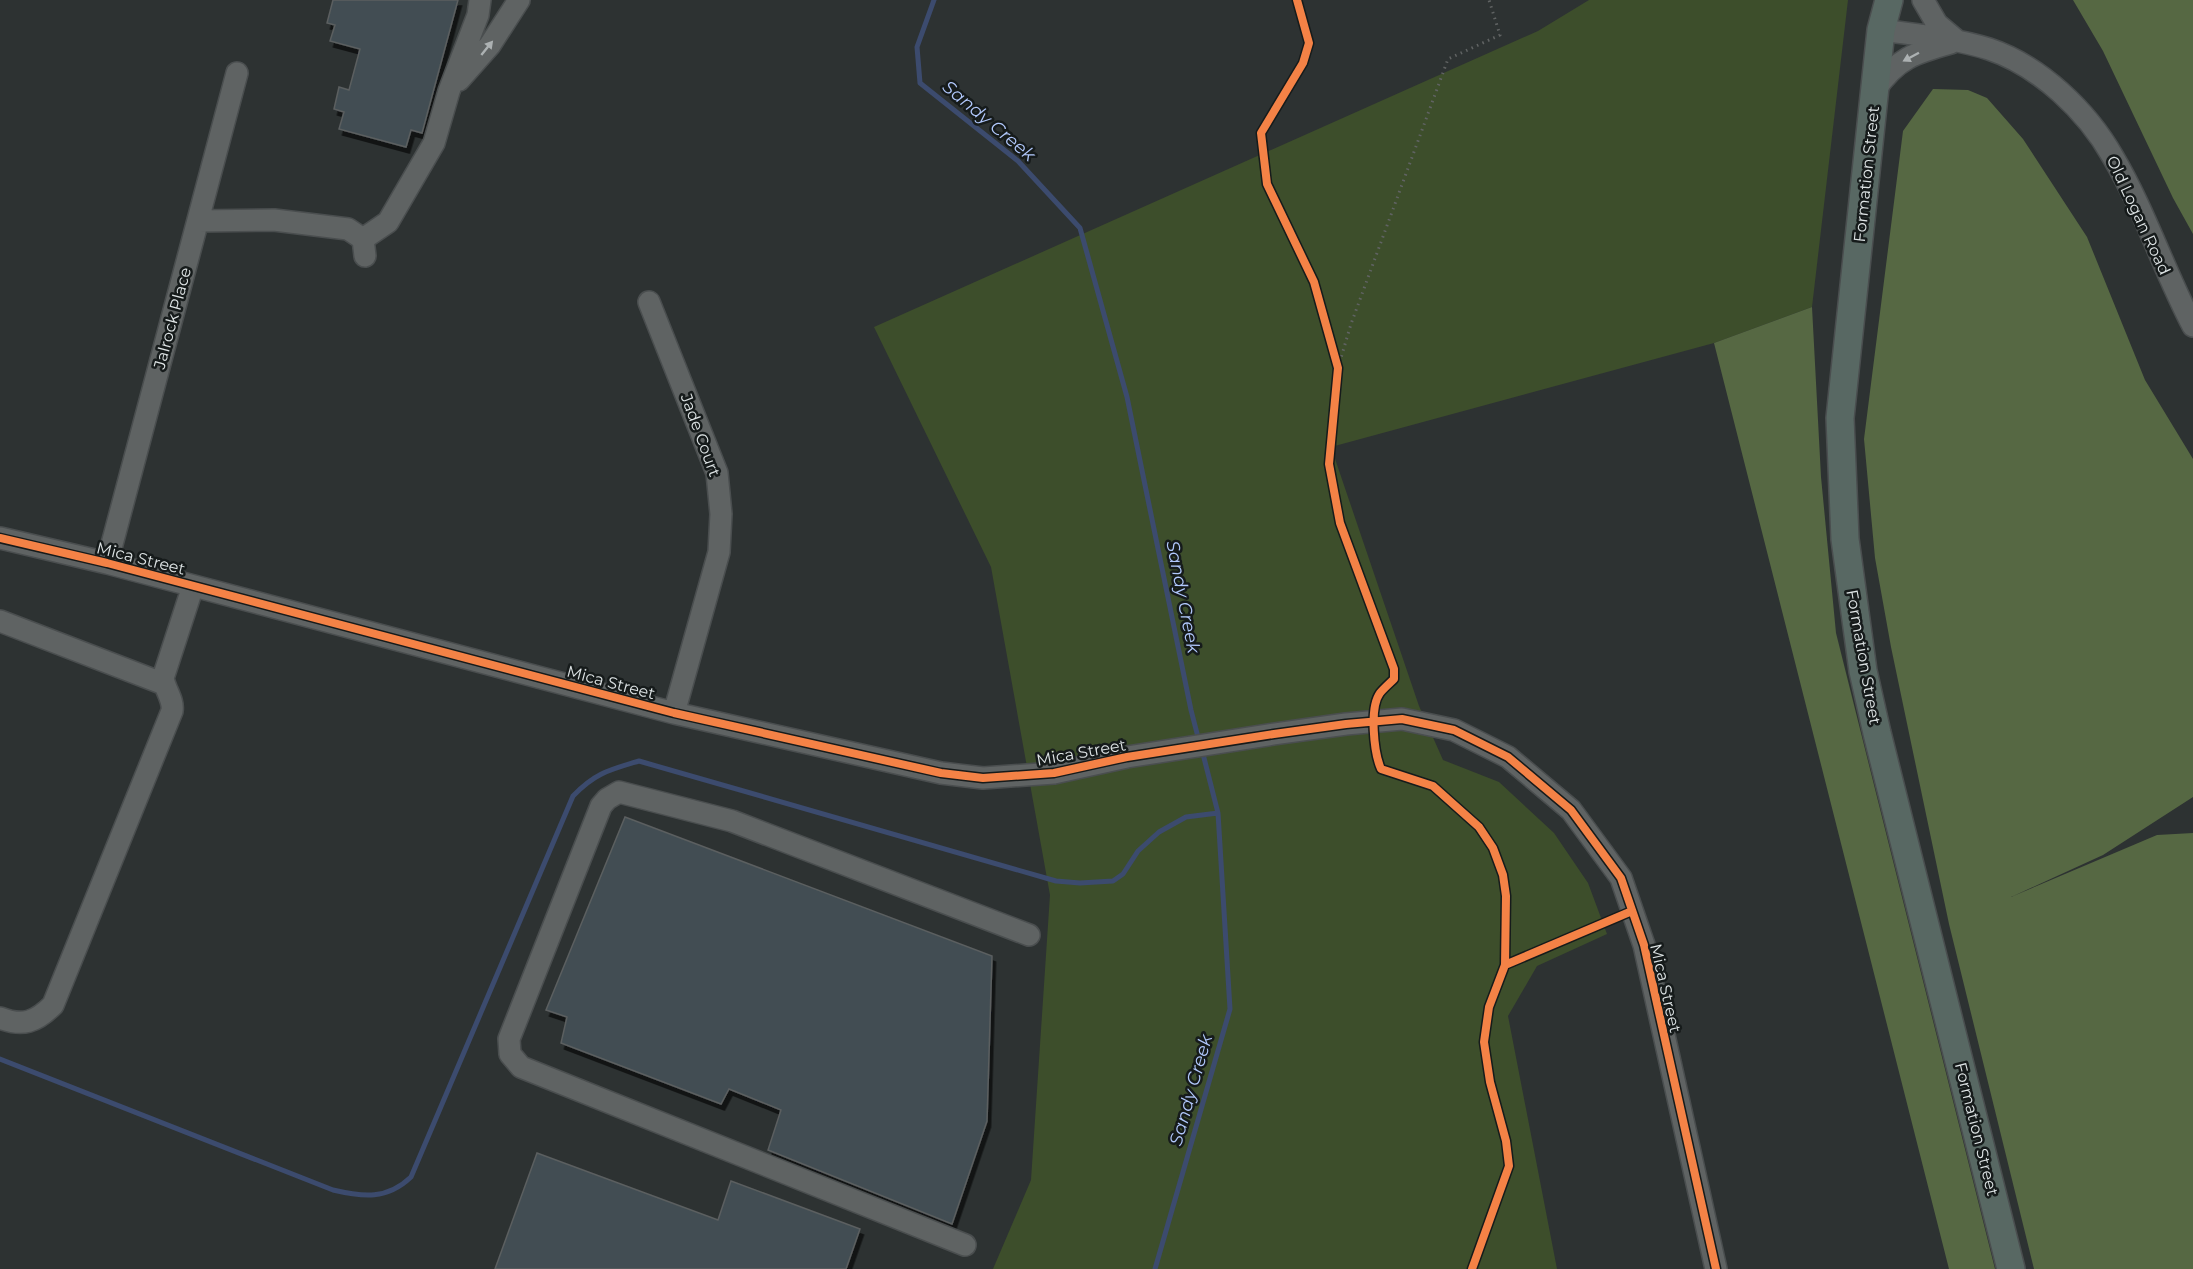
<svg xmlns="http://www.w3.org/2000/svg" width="2193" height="1269" viewBox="0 0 2193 1269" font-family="Montserrat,sans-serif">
<defs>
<filter id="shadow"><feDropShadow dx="3.5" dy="6" stdDeviation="0" flood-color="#0009"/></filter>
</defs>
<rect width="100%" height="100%" fill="#2d3232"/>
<path fill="#3d4e2b" d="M1589 0H1848L1812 307 1714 343 1331 447 1419 706 1443 760 1499 782 1554 833 1588 883 1607 934 1537 966 1508 1016 1557 1269H993L1031 1180 1050 895 991 567 874 327 1538 31Z"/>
<path fill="#566843" d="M2073 0H2193V234L2173 198 2103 51Z
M1933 89 1968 90 1987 98 2023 139 2087 237 2145 380 2193 459V797L2103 855 2011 897 2157 835 2193 833V1269H2034L1949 924 1891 647 1875 558 1864 439 1903 131Z
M1812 307 1821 477 1836 633 1995 1269H1949L1714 343Z"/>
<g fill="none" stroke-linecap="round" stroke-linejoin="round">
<path stroke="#3c4b6e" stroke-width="5" d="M934 0 917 47 920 83 1018 161 1080 228 1127 397 1191 710 1199 741
M0 1059 333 1190C363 1197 387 1200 411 1177L573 796C595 773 609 770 639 761L1056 881 1080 883 1113 881 1123 874 1138 851 1159 832 1186 817 1218 813
M1155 1269 1230 1009 1218 813 1202 750"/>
</g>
<path fill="#424e53" stroke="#5b5f60" stroke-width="1.5" filter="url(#shadow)" d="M333 0H458L422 133 411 130 406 147 339 129 344 112 334 109 339 87 349 90 360 49 330 41 335 25 327 23Z
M625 817 992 956 987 1121 952 1224 768 1150 781 1110 729 1089 721 1104 561 1043 567 1017 546 1010Z
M537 1153 718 1220 731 1181 860 1229 846 1269H495Z"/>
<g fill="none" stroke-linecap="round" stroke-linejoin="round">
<g stroke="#4a4e4f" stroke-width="24">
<path id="minor" d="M1923 0 1937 24 1956 40
M1881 30C1917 35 1954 38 1989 49 2040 66 2087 111 2113 157 2145 211 2164 271 2193 326
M459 80 490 45 519 0
M1875 90C1897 58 1915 53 1951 43
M198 221 274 220 348 229 363 239 365 256
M363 239 388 222 434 143 449 91 478 15 480 0
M649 302 717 473 721 514 719 552 674 713
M0 538 107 563 674 713 941 773 983 778 1054 773 1127 757 1274 734 1346 724 1402 719 1454 730 1508 757 1571 810 1621 878 1644 945 1716 1269
M107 563 237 73
M0 621 164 684
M0 1018C23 1027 36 1022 53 1005L172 711C174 700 165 690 163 678L193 586
M965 1245 521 1067 510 1054 509 1039 601 806 607 799 619 792 732 821 1029 935"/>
</g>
<g stroke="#4a4e4f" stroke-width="30">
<path id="major" d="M1889 0 1881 30 1840 418 1845 539 1863 671 1877 733 2011 1269"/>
</g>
<path stroke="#606363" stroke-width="3" stroke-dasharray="1.5 4.5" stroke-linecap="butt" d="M1338 368 1351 324 1448 59 1500 35 1489 0"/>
<use href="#minor" stroke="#5f6363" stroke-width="21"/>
<use href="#major" stroke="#586863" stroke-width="27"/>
<g stroke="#161b1b" stroke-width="11">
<path id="cycleway" d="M1297 0 1309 43 1303 63 1261 133 1267 184 1314 282 1338 368 1329 464 1340 523 1394 669V679C1390 683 1384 688 1380 693 1369 708 1374 753 1381 769L1433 786 1479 827 1493 848 1503 875 1506 896 1505 965 1489 1007 1484 1042 1490 1082 1506 1141 1509 1166 1472 1269
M0 538 107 563 674 713 941 773 983 778 1054 773 1127 757 1274 734 1346 724 1402 719 1454 730 1508 757 1571 810 1621 878 1644 945 1716 1269
M1505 965 1632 911"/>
</g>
<use href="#cycleway" stroke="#f48246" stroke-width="8"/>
</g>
<defs><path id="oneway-solid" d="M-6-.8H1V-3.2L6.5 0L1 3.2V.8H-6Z" transform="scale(1.5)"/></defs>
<g fill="#acb1b2">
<use href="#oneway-solid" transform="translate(487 48) rotate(-51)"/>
<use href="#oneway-solid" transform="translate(1911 57) rotate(152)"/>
</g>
<g text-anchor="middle" stroke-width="5" stroke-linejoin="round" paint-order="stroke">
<g font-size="16" fill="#dfe5e6" stroke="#161b1b">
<text transform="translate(1866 174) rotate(-84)" y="6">Formation Street</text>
<text transform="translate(2139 215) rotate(65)" y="6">Old Logan Road</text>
<text transform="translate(172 318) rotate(-75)" y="6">Jalrock Place</text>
<text transform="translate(701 435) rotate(70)" y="6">Jade Court</text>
<text transform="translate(141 558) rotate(14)" y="6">Mica Street</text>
<text transform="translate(1864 657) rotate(80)" y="6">Formation Street</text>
<text transform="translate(611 682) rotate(15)" y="6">Mica Street</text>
<text transform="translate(1081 752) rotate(-10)" y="6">Mica Street</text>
<text transform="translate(1666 988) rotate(77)" y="6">Mica Street</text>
<text transform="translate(1977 1129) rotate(76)" y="6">Formation Street</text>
</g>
<g font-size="18" font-style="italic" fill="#b1c8fc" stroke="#161b1b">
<text transform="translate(989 121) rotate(40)" y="6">Sandy Creek</text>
<text transform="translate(1183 597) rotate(79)" y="6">Sandy Creek</text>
<text transform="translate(1191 1090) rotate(-74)" y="6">Sandy Creek</text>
</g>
</g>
</svg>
